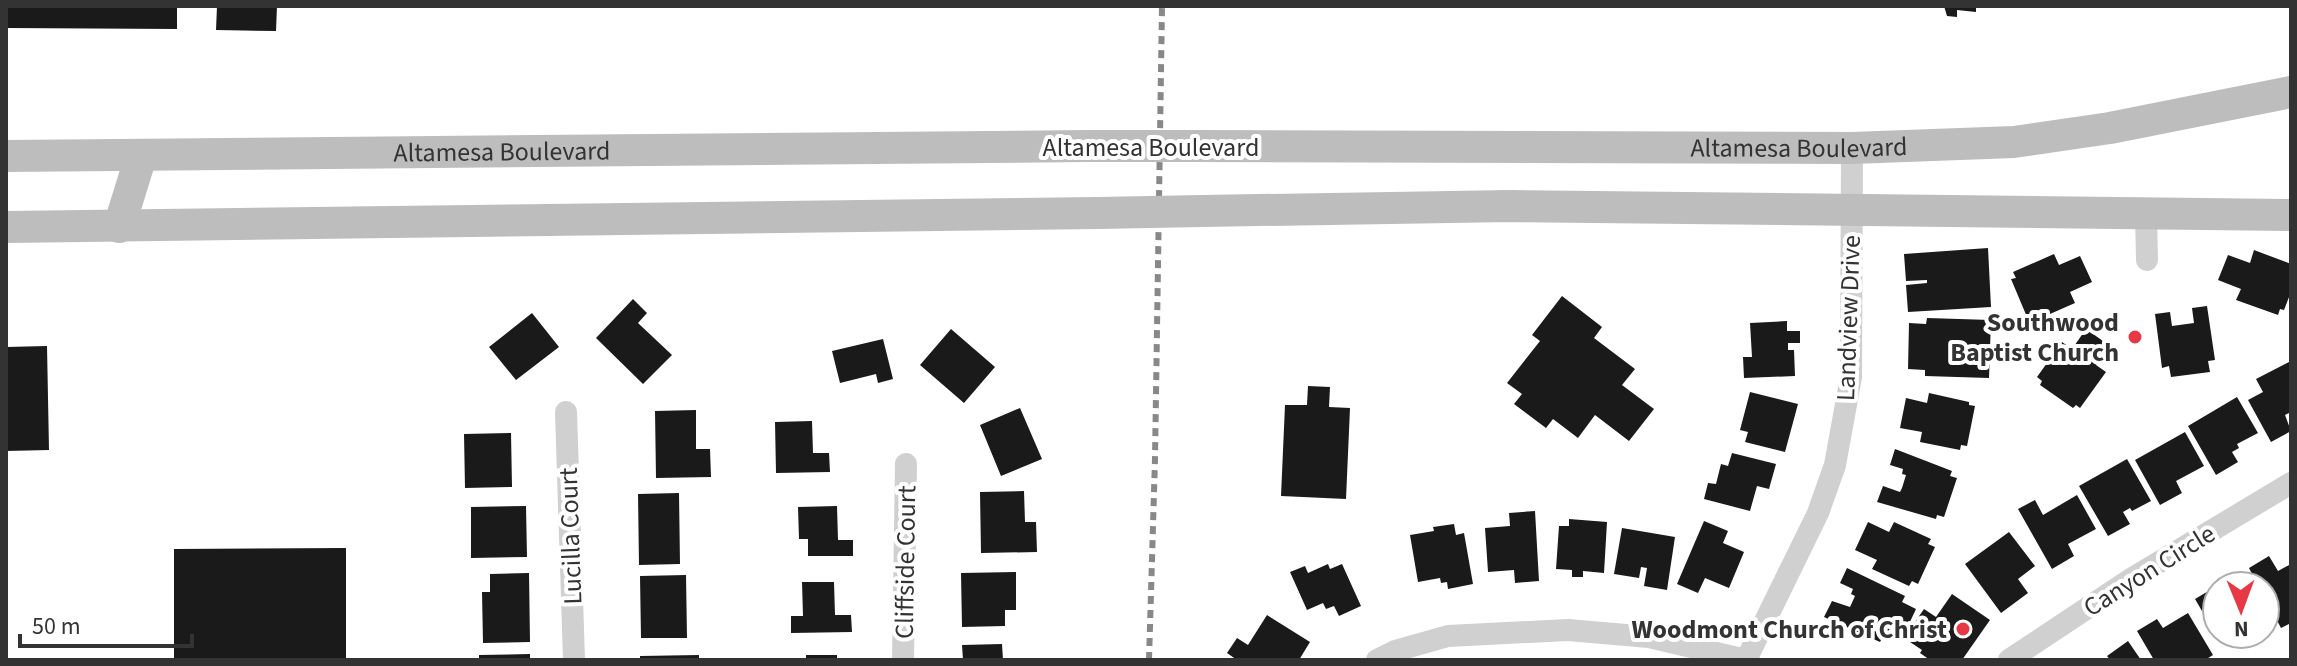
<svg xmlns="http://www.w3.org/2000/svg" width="2297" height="666" viewBox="0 0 2297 666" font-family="'Source Sans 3',sans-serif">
<rect width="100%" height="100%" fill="#fff"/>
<path fill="#1a1a1a" d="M6 6H177V29L6 28Z
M217 6H277L276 31 216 30Z
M1944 6H1976V12L1957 10V17L1947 16Z
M1988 248 1991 307 1908 312 1906 285 1927 283V280L1906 281 1904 254Z
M2254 250 2291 264V292L2284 310 2280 309 2278 315 2236 300 2241 289 2218 280 2228 255 2250 263Z
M2054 254 2059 265 2080 256 2092 282 2070 292 2075 303 2034 321 2031 315 2027 317 2011 279 2016 278 2013 272Z
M1562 296 1602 327 1594 338 1635 369 1622 385 1654 409 1629 441 1595 415 1578 438 1553 419 1546 428 1514 404 1522 394 1507 383 1540 341 1532 335Z
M633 299 647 313 638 323 672 355 643 384 596 338Z
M2207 306 2215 360 2208 361 2210 372 2171 377 2169 366 2162 368 2155 314 2170 312 2172 326 2194 323 2192 308Z
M532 313 559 347 516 380 489 347Z
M1927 318 1991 320 1989 378 1925 376V370L1908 369 1909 323 1926 324Z
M1787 321V331H1800V343H1788V350H1794L1795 376 1744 378 1743 357H1752L1750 323Z
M951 329 995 367 964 403 920 365Z
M2086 329 2110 346 2096 365 2106 372 2080 408 2076 405 2073 408 2040 385 2042 381 2037 377 2062 342 2072 349Z
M883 339 893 379 878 383 876 374 840 383 832 351Z
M47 346 49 450 6 451V347Z
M2289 362 2291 412 2285 415 2291 431 2271 442 2248 400 2263 392 2256 379Z
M1308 386 1330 387 1329 407 1350 408 1346 499 1281 496 1285 405H1307Z
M1750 392 1798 404 1785 452 1745 442 1748 432 1740 430Z
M1929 393 1969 402V405L1975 406 1967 446 1961 445 1960 450 1920 442 1922 432 1900 428 1906 398 1927 403Z
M2237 397 2258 433 2237 444 2239 448 2232 452 2238 462 2216 475 2188 426Z
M1020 408 1042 459 1001 476 980 425Z
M696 410V449H710L711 477 656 478 655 411Z
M812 421 813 453H829L830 472 776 473 775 422Z
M2185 432 2204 466 2176 481 2182 493 2160 505 2135 460Z
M511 433 512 487 465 488 464 434Z
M1895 449 1952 471 1950 476 1957 478 1944 517 1937 515 1936 519 1877 502 1883 486 1900 492 1902 488 1906 475 1902 474 1903 469 1890 465Z
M1732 453 1776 464 1769 489 1757 486 1750 511 1704 499 1708 483 1716 484 1721 464 1728 466Z
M2127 459 2151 501 2132 511 2130 508 2123 512 2130 524 2108 536 2079 486Z
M1024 491 1025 522H1036L1037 552 981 553 980 492Z
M679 493 680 564 639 565 638 494Z
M2077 495 2096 529 2068 544 2074 556 2052 569 2018 509 2035 500 2043 515Z
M526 506 527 557 471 558V507Z
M837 506 838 540H853V556H808V539H799L798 507Z
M1535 511 1539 581 1515 583 1514 570 1488 572 1485 528 1510 526 1509 513Z
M1569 519 1607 522 1604 573 1583 571V577H1572V570L1556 569 1559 526H1569Z
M1704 521 1728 531 1723 543 1744 552 1729 588 1705 578 1698 593 1677 584Z
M1868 522 1889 532 1894 522 1931 539 1928 544 1935 547 1918 584 1912 581 1909 586 1872 569 1877 560 1855 550Z
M1454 524 1456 535 1464 533 1473 584 1448 589 1447 582 1441 583 1440 578 1418 582 1410 535 1434 531 1433 527Z
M1622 528 1675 537 1667 590 1644 586 1647 568 1641 567 1639 578 1614 574Z
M2009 532 2035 566 2018 579 2028 593 2001 613 1965 564Z
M346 548V660H174V549Z
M2269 556 2278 571 2291 564V623L2281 628 2265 598V586H2258L2249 568Z
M1328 564 1330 569 1342 564 1361 606 1339 616 1334 606 1326 609 1323 603 1307 610 1290 572 1305 566 1308 573Z
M1847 568 1905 596 1902 602 1916 609 1908 626 1897 622 1889 639 1883 636 1880 642 1824 617 1832 601 1850 607 1855 596 1851 594 1853 589 1840 583Z
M1016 572V610H1005V626L962 627 961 573Z
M529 573 530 642 483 643 482 592H490V574Z
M2237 574 2244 586H2217V634H2233L2220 642 2195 599Z
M686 575 687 638H641L640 576Z
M802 582H834L835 615H851L852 632 791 633V616H803Z
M1952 594 1990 620 1962 660H1930L1920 653 1922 650 1904 638 1924 609 1936 617Z
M2188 613 2213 655 2205 660H2154L2137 631 2157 619 2163 628Z
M1267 615 1310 642 1299 660H1237L1227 653 1237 638 1248 645Z
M2128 641 2141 660H2110L2107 656Z
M1002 644 1003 660H963L962 645Z
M530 654V660H479V655Z
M699 655V660H640V656Z
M806 655H837V660H806Z"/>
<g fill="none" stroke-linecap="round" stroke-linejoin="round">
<path stroke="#d0d0d0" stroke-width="22" d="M2146 214 2147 260
M566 412 574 660
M903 660 906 464
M1377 660 1395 651 1448 636 1568 630 1649 637 1746 660
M1746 660 1818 513 1835 465 1851 377 1852 148
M2009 660 2131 579 2291 483"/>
<g stroke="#bdbdbd" stroke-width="32">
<path id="s1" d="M1195 146 1852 148 2014 142 2110 128 2291 92"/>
<path id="s2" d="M6 156 1087 146"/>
<path d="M1202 211 1510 206 2291 215"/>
<path d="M6 227 1098 213"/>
<path d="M119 227 141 156"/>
</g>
<path stroke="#888" stroke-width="6" stroke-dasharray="8 6" stroke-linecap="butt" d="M1149 660 1155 459 1162 6"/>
<path stroke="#bdbdbd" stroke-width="32" d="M1087 146H1195
M1098 213 1202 211"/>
</g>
<g fill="#e63845" stroke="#fff" stroke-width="3">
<circle cx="2135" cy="337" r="8"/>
<circle cx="1963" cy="629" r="8"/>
</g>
<g text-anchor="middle" stroke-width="8" stroke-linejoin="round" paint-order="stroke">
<g font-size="26" fill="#333" stroke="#fff">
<text dy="9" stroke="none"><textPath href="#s1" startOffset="604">Altamesa Boulevard</textPath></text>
<text x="1151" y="156">Altamesa Boulevard</text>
<text dy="9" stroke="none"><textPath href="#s2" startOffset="496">Altamesa Boulevard</textPath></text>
<text transform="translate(1848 318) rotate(-88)" y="9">Landview Drive</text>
<text transform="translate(570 536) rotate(-92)" y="9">Lucilla Court</text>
<text transform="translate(905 562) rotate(-89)" y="9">Cliffside Court</text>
<text transform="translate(2149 570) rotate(-32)" y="9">Canyon Circle</text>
</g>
<g font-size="26" font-weight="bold" fill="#333" stroke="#fff" text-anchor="end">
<text x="2119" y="331">Southwood<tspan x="2119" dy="30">Baptist Church</tspan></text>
<text x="1947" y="638">Woodmont Church of Christ</text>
</g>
</g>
<rect width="2297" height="666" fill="none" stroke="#333333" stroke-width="16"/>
<g transform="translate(2241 610) rotate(179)"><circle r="38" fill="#ffffff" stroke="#adadad" stroke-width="2"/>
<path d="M0-6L14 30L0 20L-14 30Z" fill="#e63845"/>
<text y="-12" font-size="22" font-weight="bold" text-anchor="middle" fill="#333333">N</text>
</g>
<path d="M20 634v12h172v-12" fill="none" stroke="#333333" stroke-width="4"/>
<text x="32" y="634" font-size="24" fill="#333333" stroke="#ffffff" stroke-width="6" paint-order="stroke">50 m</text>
</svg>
